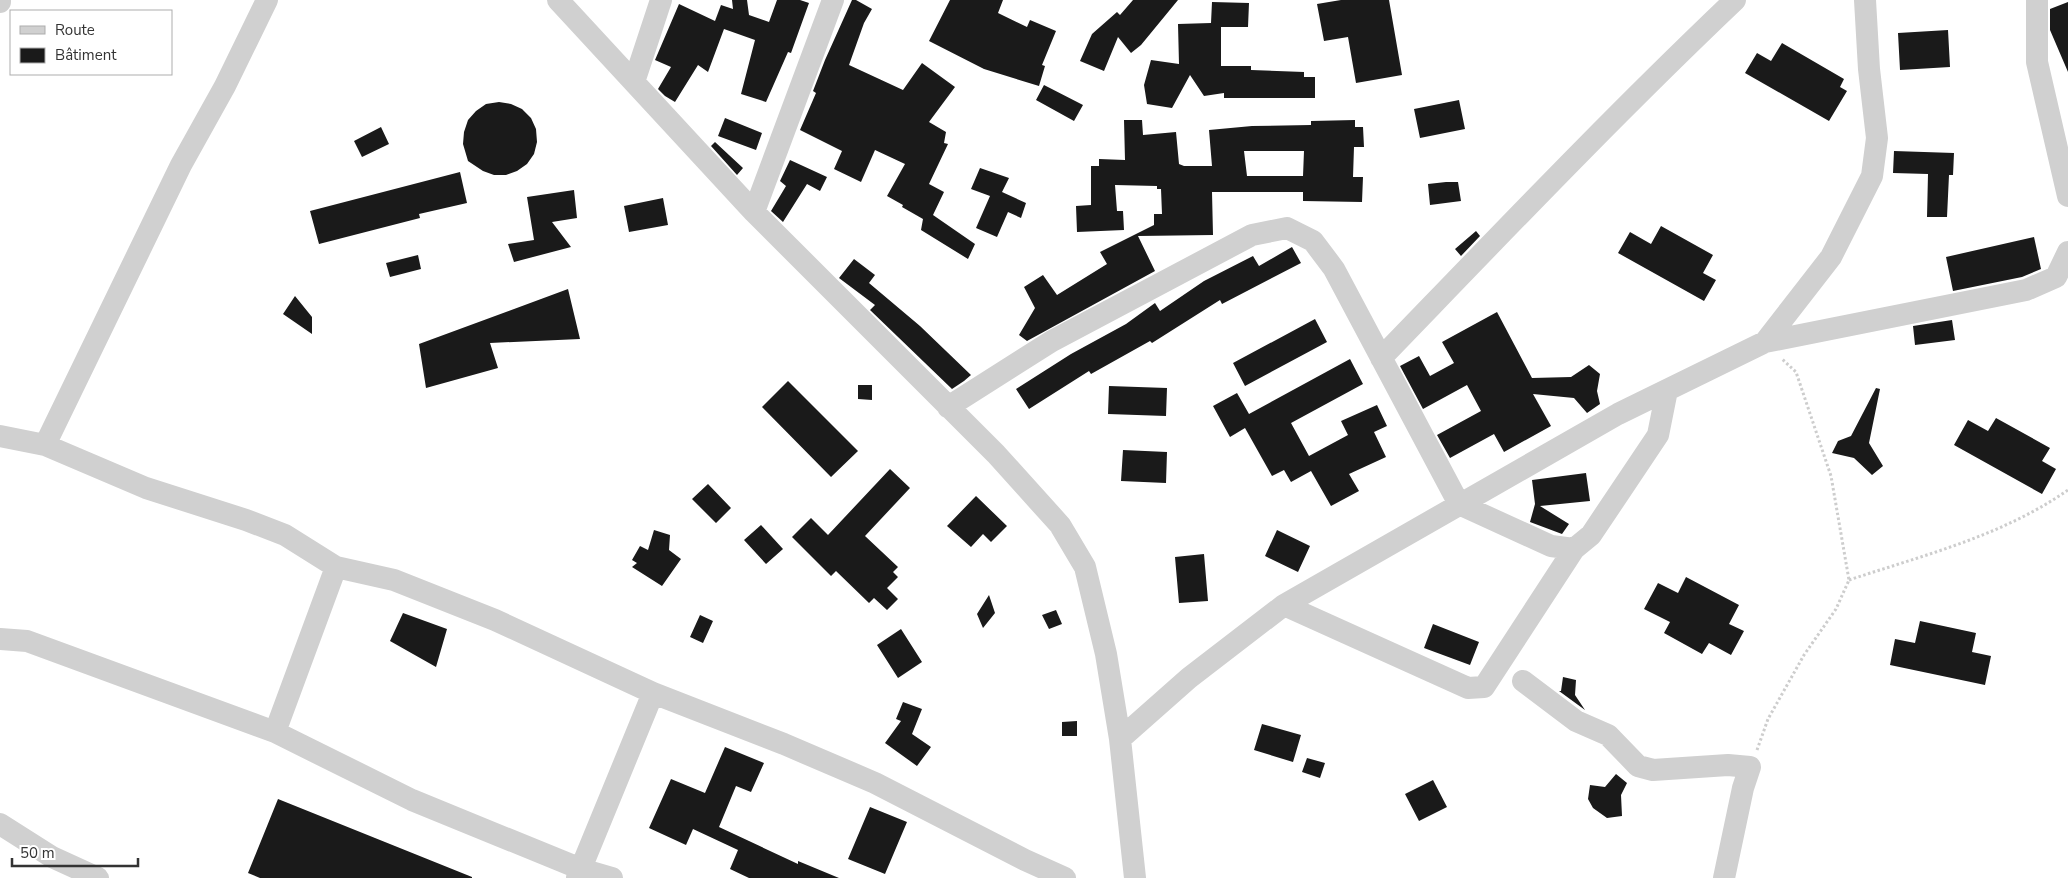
<svg xmlns="http://www.w3.org/2000/svg" width="2068" height="878" viewBox="0 0 2068 878" font-family="'Nunito Sans',sans-serif">
<rect width="100%" height="100%" fill="#fff"/>
<path fill="#1a1a1a" fill-rule="evenodd" d="M732 0H747L749 15 769 22 777 0H800L809 3 791 53 788 52 766 102 741 94 755 40 724 29 708 72 698 65 675 102 665 96 658 89 671 67 655 60 679 4 715 21 721 5 733 9Z
M852 0H856L872 9 864 23 849 65 903 90 922 63 955 87 929 122 946 132 944 143 948 144 929 184 944 192 933 215 975 244 968 259 921 230 923 219 902 207 903 205 887 196 905 164 875 150 861 182 834 169 842 151 800 130 816 93 813 91 825 60Z
M950 0H1003L998 13 1027 27 1030 20 1056 31 1042 65 1045 66 1039 86 984 69 929 41Z
M1133 0H1178L1141 45 1131 53 1118 37 1104 71 1080 61 1092 34 1117 12 1120 15Z
M1341 0H1389L1402 75 1356 83 1348 37 1324 41 1317 4Z
M1212 2 1249 3 1248 27H1221V66H1251V70L1304 72V77H1315V98H1224V93L1204 96 1190 75 1172 108 1147 104 1144 85 1151 60 1179 64 1178 24 1211 23Z
M2068 2V72L2050 30V9Z
M1948 30 1950 67 1900 70 1898 33Z
M1782 43 1844 79 1840 87 1847 91 1829 121 1745 73 1757 53 1771 61Z
M1044 85 1083 105 1074 121 1036 100Z
M1459 100 1465 129 1420 138 1414 109Z
M499 102 511 104 522 109 531 118 536 129 537 142 534 154 527 164 517 171 506 175H494L483 171 468 161 463 144 464 132 468 120 476 111 486 104Z
M725 118 762 133 756 150 718 136Z
M1124 120H1142L1143 135 1176 132 1179 164 1184 166H1212L1209 130 1252 126 1311 125V121L1355 120V127H1363L1364 147H1354L1353 177H1363L1362 202 1303 201V192H1212L1213 235 1138 236 1155 271 1027 341 1019 335 1035 308 1024 287 1043 275 1057 295 1107 264 1100 252 1154 225V214H1162L1161 189H1157V186L1115 185 1117 211H1123L1124 230 1077 232 1076 206 1091 205V166H1099V159L1125 160ZM1244 151H1304L1303 176H1247Z
M381 127 389 144 362 157 354 141Z
M715 142 743 168 737 175 711 146Z
M1894 151 1954 153 1953 175H1949L1947 217H1927L1928 174 1893 173Z
M790 160 827 177 820 191 807 184 783 222 771 211 786 186 780 181Z
M980 168 1009 178 1002 192 1026 203 1021 218 1008 212 997 237 976 228 990 196 971 189Z
M460 172 467 203 419 214 420 218 319 244 310 211Z
M1446 182H1458L1461 201 1430 205 1428 184Z
M574 190 577 218 552 222 571 247 514 262 508 244 534 240 527 197Z
M663 198 668 225 629 232 624 206Z
M1661 226 1713 255 1703 273 1716 280 1704 301 1618 253 1630 232 1651 244Z
M1476 231 1480 236 1461 256 1455 249Z
M2034 237 2041 269 2022 277 1953 291 1946 257Z
M1292 247 1301 263 1222 304 1220 300 1152 343 1150 341 1091 374 1089 371 1029 409 1016 389 1071 354 1126 324 1155 303 1160 311 1204 281 1253 256 1259 266Z
M418 255 421 269 390 277 386 263Z
M854 259 875 275 869 283 920 326 971 375 964 381 952 389 870 310 875 305 839 278Z
M568 289 580 339 490 343 498 368 426 388 419 344Z
M295 296 312 317V334L283 314Z
M1497 312 1532 378 1571 377 1589 365 1600 374 1597 391 1600 404 1587 413 1574 398 1533 394 1551 426 1504 452 1494 434 1450 458 1437 435 1481 411 1467 385 1423 409 1400 366 1419 356 1430 376 1454 363 1442 342Z
M1315 319 1327 342 1245 386 1233 363Z
M1952 320 1955 340 1915 345 1913 326Z
M1350 359 1363 384 1291 423 1309 456 1348 435 1341 421 1377 405 1387 426 1374 432 1386 457 1349 474 1359 491 1331 506 1311 471 1291 482 1284 470 1272 476 1245 428 1230 437 1213 406 1237 393 1249 414Z
M788 381 858 451 831 477 762 407Z
M858 385H872V400L858 399Z
M1109 386 1167 388 1166 416 1108 414Z
M1876 388 1880 389 1869 443 1883 466 1872 475 1854 458 1832 453 1838 441 1851 436Z
M1996 418 2050 448 2042 461 2056 469 2042 494 1954 445 1968 420 1988 431Z
M1123 450 1167 452 1166 483 1121 481Z
M890 469 910 488 865 536 898 567 893 572 898 577 887 588 898 599 887 610 874 598 869 603 836 571 831 576 792 537 811 518 828 535Z
M1586 473 1590 501 1540 506 1569 524 1562 534 1530 522 1535 504 1532 480Z
M708 484 731 508 716 523 692 499Z
M976 496 1007 526 991 542 983 534 971 547 947 526Z
M761 525 783 549 766 564 744 540Z
M654 530 670 535 669 550 681 559 662 586 632 567 637 563 632 560 640 546 648 550Z
M1277 530 1310 546 1298 572 1265 556Z
M1204 554 1208 601 1179 603 1175 557Z
M1686 577 1739 605 1729 624 1744 631 1731 655 1709 643 1702 654 1664 633 1670 622 1644 609 1658 583 1678 593Z
M989 595 995 613 983 628 977 614Z
M1056 610 1062 624 1049 629 1042 615Z
M403 613 447 629 436 667 390 641Z
M700 615 713 621 703 643 690 637Z
M1920 621 1976 633 1972 652 1991 656 1985 685 1890 665 1895 639 1915 643Z
M1433 624 1479 642 1470 665 1424 648Z
M901 629 922 662 898 678 877 645Z
M1563 677 1576 680 1575 695 1585 710 1559 691H1561Z
M903 702 922 709 912 734 931 747 917 766 885 743 901 721 896 719Z
M1077 721V736H1062V722Z
M1262 724 1301 735 1293 762 1254 750Z
M725 747 764 763 751 792 736 786 719 827 798 864V861L839 878H749L730 869 738 850 693 829 686 845 649 828 671 779 705 793Z
M1307 758 1325 763 1320 778 1302 772Z
M1616 774 1627 783 1621 795 1622 816 1607 818 1593 808 1588 799 1590 785 1605 787Z
M1433 780 1447 807 1419 821 1405 794Z
M278 799 472 877V878H260L248 873Z
M870 807 907 822 885 874 848 859Z"/>
<g fill="none" stroke-linecap="round" stroke-linejoin="round">
<path stroke="#cdcdcd" stroke-width="3" stroke-dasharray="2.5 2.5" stroke-linecap="butt" d="M1849 580C1924 555 2002 536 2068 490
M1757 750 1768 719 1804 655 1836 609 1849 580 1831 476 1796 372 1782 359"/>
<path stroke="#d0d0d0" stroke-width="22" d="M558 0 754 212 996 454 1060 525 1085 567 1106 654 1120 739 1135 878
M2037 0V62L2068 196
M0 2V0
M634 82 661 0
M754 212 833 0
M1765 342 2026 290 2056 277 2068 252
M1381 358C1498 237 1613 116 1735 0
M948 407 1052 341 1252 235 1287 228 1313 241 1334 269 1459 504 1551 546 1574 549 1591 535 1658 435 1667 390
M0 436 45 445 146 488 246 520 285 535 336 567 394 580 495 620 653 693 784 744 875 783 1025 860 1065 878
M45 445 181 165 225 86 267 0
M1284 605 1468 688 1484 687 1574 549
M0 639 27 641 275 732 412 800 581 869 612 878
M1523 681 1576 721 1608 735 1638 766 1653 770 1728 765 1750 767 1743 788 1724 878
M275 732 336 567
M1120 739 1189 678 1284 605 1618 414 1765 342 1831 257 1872 176 1877 138 1869 69 1865 0
M0 824 52 857 98 878
M577 878 653 693"/>
</g>
<rect x="10" y="10" width="162" height="65" fill="#ffffff" stroke="#adadad"/>
<rect x="20" y="26" width="25" height="8" fill="#d0d0d0" stroke="#adadad"/>
<text x="55" y="35" font-size="15" fill="#333333">Route</text>
<rect x="20" y="48" width="25" height="15" fill="#1a1a1a" stroke="#adadad"/>
<text x="55" y="60" font-size="15" fill="#333333">Bâtiment</text>
<path d="M12 858v8h126v-8" fill="none" stroke="#333333" stroke-width="2.5"/>
<text x="20" y="858" font-size="15" fill="#333333" stroke="#ffffff" stroke-width="4" paint-order="stroke">50 m</text>
</svg>
